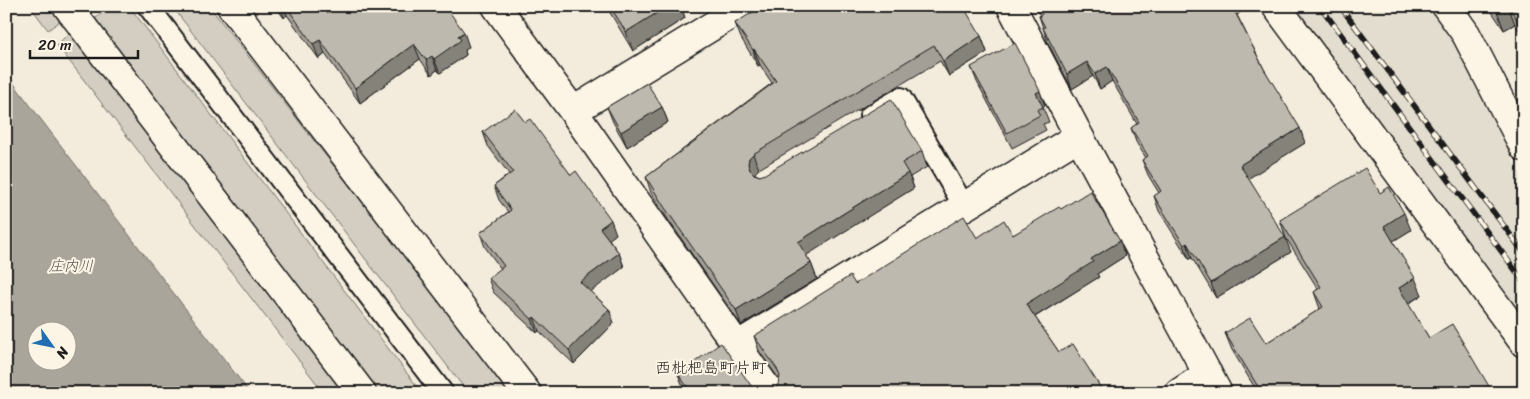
<svg xmlns="http://www.w3.org/2000/svg" width="1530" height="399" viewBox="0 0 1530 399" font-family="Sriracha,'Klee One',sans-serif">
<rect width="100%" height="100%" fill="#f3ecdd"/>
<filter id="ink" filterUnits="userSpaceOnUse"><feTurbulence type="fractalNoise" baseFrequency=".02" numOctaves="2"/><feDisplacementMap in="SourceGraphic" scale="10" xChannelSelector="R" yChannelSelector="G"/><feConvolveMatrix kernelMatrix="1 2 1 2 8 2 1 2 1" color-interpolation-filters="sRGB"/></filter>
<g filter="url(#ink)">
<path fill="#e3ddcf" d="M1292 6H1429L1449 33 1524 182V317Z"/>
<path fill="#d3cec1" stroke="#78756e" d="M30 6H54L63 19 48 30Z
M111 6H129L422 393H376L92 21Z
M172 6H209L511 393H468Z
M71 31 348 393H324L57 45Z"/>
<path fill="#aaa59b" stroke="#716e68" fill-rule="evenodd" d="M6 73 20 92 250 393H6ZM38 332H68V362H38Z"/>
<g fill="none" stroke-linecap="round" stroke-linejoin="round">
<g stroke="#1c1c1c" stroke-width="24">
<path id="lane" d="M148 6 443 393
M870 116 901 98 964 206"/>
</g>
<g stroke="#1c1c1c" stroke-width="31">
<path id="street" d="M67 6 362 393
M231 6 527 393
M496 6 573 111 770 393
M1011 6 1079 136 1218 393
M1276 6 1524 343
M1446 6 1466 34 1524 147
M573 111 745 6
M737 346 1079 136
M1179 393 1208 374"/>
</g>
<use href="#lane" stroke="#fcf5e5" stroke-width="20"/>
<use href="#street" stroke="#fcf5e5" stroke-width="28"/>
<g stroke="#1c1c1c" stroke-width="5.5">
<path id="rail" d="M1320 6 1524 282
M1340 6 1524 253"/>
</g>
<use href="#rail" stroke="#fcf5e5" stroke-width="4" stroke-dasharray="11" stroke-linecap="butt"/>
</g>
<path fill="#a39f96" stroke="#1c1c1c" d="M275 6H445L469 47 465 50 466 55 440 73 437 70 431 75 420 59 360 103 325 54 319 59 287 15 284 18Z
M606 6H681L685 18 633 51Z
M1034 6H1249L1237 15 1264 69 1305 143 1248 178 1291 252 1216 298 1192 258 1189 259 1159 211 1154 196 1159 193 1148 175 1142 160 1146 158 1136 142 1131 128 1137 124 1112 81 1100 89 1093 76 1072 89 1048 43 1039 16 1040 15Z
M1488 6H1524V38L1515 24 1504 30Z
M735 23 981 36 987 52 949 76 940 61 759 169 755 173V174L760 176 922 151 927 167 910 177 914 188 806 255 811 263 817 279 741 325 669 221 651 193 646 177 772 83 760 65 758 66 741 38Z
M971 67 1045 106 1043 107 1049 122 1043 124 1046 130 1012 148 977 82Z
M607 107H662L668 122 627 147 613 122Z
M525 122 571 175 616 234 609 239 619 253 624 267 590 291 609 309 614 323 574 364 539 331 537 333 493 292 488 278 501 269 485 247 480 233 508 212 499 200 494 186 509 174 488 146 483 132Z
M1061 209 1120 241 1125 256 1097 274 1099 277 1035 317 1059 352 1104 393 773 391 778 385 779 379 759 351 754 336 855 284 977 238 1013 235Z
M1280 220 1411 230 1393 241 1422 295 1408 304 1429 338 1493 393H1258L1232 350 1225 333 1266 343 1320 309 1314 292 1318 289 1286 238Z
M678 374 752 387 757 392 762 393H687L684 389Z"/>
<path fill="#85827a" stroke="#1c1c1c" d="M280 6H284L287 15 284 18Z
M668 6H681L685 18 633 51 626 32Z
M1231 6H1249L1235 16Z
M1503 6H1508L1515 24 1504 30 1497 11Z
M1524 16V38L1517 20Z
M464 32 469 47 465 50 466 55 440 73 434 59Z
M981 36 987 52 949 76 943 61Z
M320 40 325 54 319 59 313 44Z
M414 44 420 59 360 103 355 88Z
M754 49 760 65 758 66 753 50Z
M432 56 437 70 431 75 426 60Z
M1087 62 1093 76 1072 89 1067 74Z
M1107 67 1112 81 1100 89 1095 74Z
M1040 91 1045 106 1041 108 1036 93Z
M662 107 668 122 627 147 621 132Z
M1300 128 1305 143 1246 180 1240 165Z
M753 154 759 169 755 173 753 180 748 164 749 158Z
M908 173 914 188 804 257 798 242Z
M1404 213 1411 230 1390 243 1384 226Z
M611 220 616 234 606 242 600 228Z
M1285 237 1291 252 1216 298 1211 283Z
M1120 241 1125 256 1097 274 1099 277 1031 319 1026 304 1091 259Z
M1187 243 1192 258 1189 259 1184 245Z
M619 253 624 267 585 296 580 282Z
M811 263 817 279 741 325 736 310Z
M1415 278 1422 295 1405 305 1399 288Z
M609 309 614 323 574 364 569 350Z
M534 317 539 331 537 333 532 319Z"/>
<path fill="#beb9ae" stroke="#1c1c1c" d="M286 6H445L464 32 458 36 461 40 434 59 432 56 426 60 414 44 355 88 320 40 313 44Z
M610 6H668L626 32Z
M763 6H963L981 36 943 61 934 45 753 154 749 158 748 164 750 170 754 174 760 176 765 174 891 99 922 151 902 163 908 173 798 242 811 263 736 310 663 205 646 177 776 81 754 49 753 50 735 23Z
M1038 6H1232L1264 69 1300 128 1240 165 1285 237 1211 283 1187 243 1184 245 1154 196 1161 191 1142 160 1148 156 1131 128 1139 122 1107 67 1095 74 1087 62 1067 74 1043 28 1045 27 1039 16 1042 14Z
M1494 6H1503L1497 11Z
M1509 6H1524V16L1517 20Z
M1015 43 1040 91 1036 93 1043 107 1037 110 1040 115 1007 133 971 67Z
M647 83 662 107 621 132 607 107Z
M515 109 525 122 530 119 571 175 576 171 611 220 600 228 619 253 580 282 609 309 569 350 534 317 532 319 488 278 504 266 480 233 511 210 494 186 513 172 483 132Z
M1365 168 1380 193 1389 187 1404 213 1384 226 1415 278 1399 288 1429 338 1452 324 1493 393H1262L1225 333 1250 318 1266 343 1323 307 1314 292 1321 287 1280 220Z
M1090 191 1120 241 1091 259 1093 262 1026 304 1059 352 1073 344 1104 393H768L773 391 778 385 780 376 777 369 754 336 850 276 855 284 964 216 977 238 1004 220 1013 235 1059 207 1061 209Z
M721 343 752 387 757 392 762 393H692L678 374Z
M1524 382V393H1506Z"/>
</g>
<g text-anchor="middle" stroke-width="4" stroke-linejoin="round" paint-order="stroke">
<g font-size="15" font-style="italic" fill="#55534f" stroke="#fcf5e5">
<text x="71" y="271">庄内川</text>
</g>
<g font-size="16" fill="#1c1c1c" stroke="#fcf5e5">
<text x="711" y="373">西枇杷島町片町</text>
</g>
</g>
<rect width="1530" height="399" fill="none" stroke="#fcf5e5" stroke-width="25"/>
<rect x="12" y="12" width="1505" height="374" fill="none" stroke="#1c1c1c" stroke-width="2" filter="url(#ink)"/>
<g transform="translate(52 346) rotate(123)"><circle r="24" fill="#fcf5e5" stroke="#a29e95"/>
<path d="M0-4L9 19L0 12L-9 19Z" fill="#1f6fb2"/>
<text y="-8" font-size="14" font-weight="bold" text-anchor="middle" fill="#1c1c1c">N</text>
</g>
<path d="M30 50v8h108v-8" fill="none" stroke="#1c1c1c" stroke-width="2.5"/>
<text x="38" y="50" font-size="15" fill="#1c1c1c" stroke="#fcf5e5" stroke-width="4" paint-order="stroke">20 m</text>
</svg>
